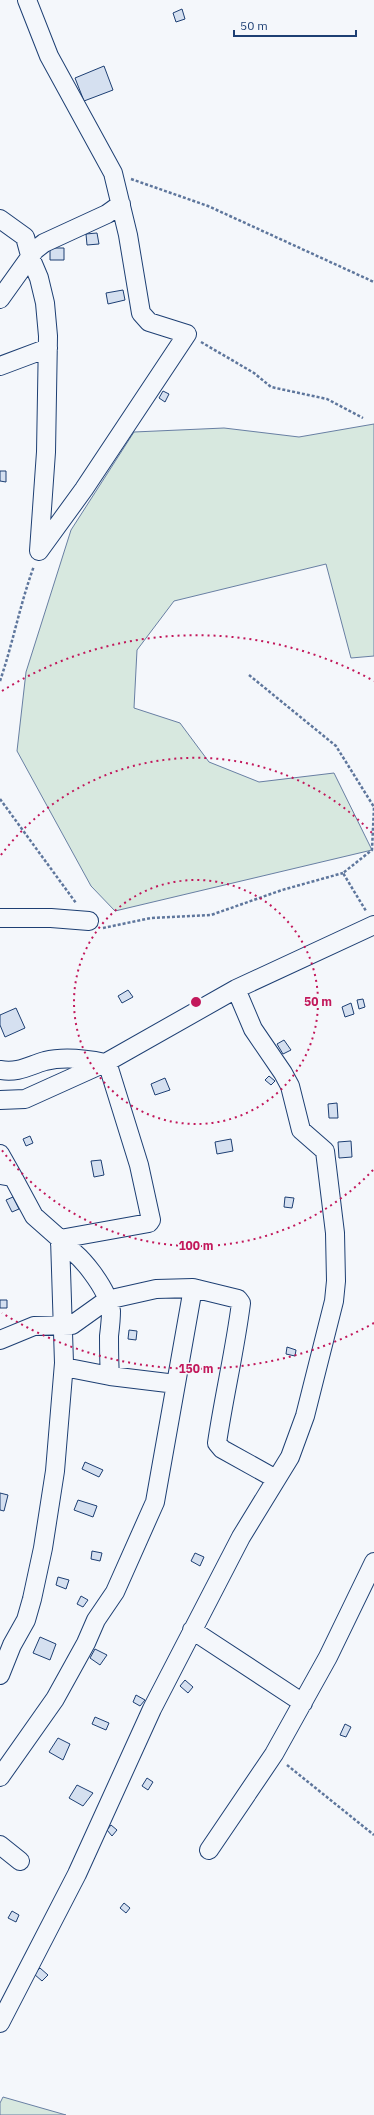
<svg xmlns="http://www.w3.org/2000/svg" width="374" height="2115" viewBox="0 0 374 2115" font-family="'IBM Plex Sans',sans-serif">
<rect width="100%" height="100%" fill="#f4f7fb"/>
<path fill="#d7e8df" stroke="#687fa3" d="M374 424V656L351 658 326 564 174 601 137 650 134 708 180 723 209 762 259 782 334 773 372 850 115 911 91 886 17 751 26 672 71 530 134 432 224 428 299 437Z
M3 2097 66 2115H0V2103Z"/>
<path fill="#d5e0f0" stroke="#1d3f73" d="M182 9 185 19 176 22 173 13Z
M104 66 113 90 84 101 75 78Z
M97 233 99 244 87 245 86 234Z
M50 248H64V260H50Z
M123 290 125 300 108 304 106 293Z
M163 391 169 394 165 402 159 398Z
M0 471H6V482L0 481Z
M128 990 133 997 122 1003 118 996Z
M363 999 365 1007 359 1009 357 1000Z
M351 1003 354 1014 345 1017 342 1007Z
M16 1008 25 1028 5 1037 0 1025V1015Z
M284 1040 291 1050 283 1054 277 1044Z
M269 1076 275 1081 271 1085 265 1080Z
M165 1078 170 1090 155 1095 151 1084Z
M337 1103 338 1118H329L328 1104Z
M30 1136 33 1143 26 1146 23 1139Z
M231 1139 233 1151 217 1154 215 1142Z
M351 1141 352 1157 339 1158 338 1142Z
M101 1160 104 1175 94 1177 91 1161Z
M13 1197 19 1209 12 1212 6 1200Z
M285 1197 294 1198 292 1208 284 1207Z
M0 1300H7V1308H0Z
M129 1330 137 1331 136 1340 128 1339Z
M287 1347 296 1350 295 1356 286 1354Z
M85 1462 103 1470 99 1477 82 1469Z
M0 1493 8 1495 4 1511 0 1510Z
M78 1500 97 1506 93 1517 74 1510Z
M92 1551 102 1553 100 1561 91 1559Z
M195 1553 204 1557 200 1566 191 1561Z
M58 1577 69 1580 66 1589 56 1585Z
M81 1596 88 1600 83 1607 77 1604Z
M40 1637 56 1644 50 1660 33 1653Z
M95 1649 107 1655 100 1665 90 1658Z
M185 1680 193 1687 188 1693 180 1686Z
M136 1695 145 1700 140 1706 133 1702Z
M95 1717 109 1723 106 1730 92 1724Z
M345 1724 351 1727 346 1737 340 1735Z
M58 1738 70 1744 63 1760 49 1752Z
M147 1778 153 1782 148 1790 142 1786Z
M77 1785 93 1793 83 1806 69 1798Z
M111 1825 117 1830 112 1836 107 1830Z
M124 1903 130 1908 126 1913 120 1908Z
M12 1911 19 1915 16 1922 8 1918Z
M40 1968 48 1975 42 1981 34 1974Z"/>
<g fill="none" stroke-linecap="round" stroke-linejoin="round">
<g stroke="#1d3f73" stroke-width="20">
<path id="minor" d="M0 219 25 237 31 259 39 278 45 303 48 336 46 452 39 551 84 489 187 334 149 322 141 313 128 235 113 173 49 56 27 0
M0 299 35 250 44 243 107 214 121 204
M0 366 48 348
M0 918H51L89 921
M0 1070C19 1073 28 1066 45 1061 65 1056 86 1059 105 1063
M0 1100 25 1099 107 1062 236 989 374 925
M0 1154 13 1177
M0 1175 13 1177 34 1216 60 1239 64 1363 55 1471 43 1548 32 1599 26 1620 12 1645 0 1675
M60 1239 149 1223 151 1220 139 1165 107 1062
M60 1244C80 1251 108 1290 111 1311 111 1319 110 1328 109 1336 109 1350 109 1362 110 1376
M0 1340 34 1326 72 1325 107 1300 156 1289 193 1288 238 1299 241 1303C235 1350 224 1396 217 1443L222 1449 276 1479
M64 1367 110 1376 176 1384
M192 1630 303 1703
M0 1777 55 1699 86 1643 96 1620 115 1592 155 1502 193 1288
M0 1845 20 1861
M209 1850 274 1754 328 1657 374 1562
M0 2023 77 1874 152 1709 241 1537 290 1457 305 1416 334 1301 336 1281 335 1233 325 1151 301 1130 290 1086 283 1073 253 1029 236 989"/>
</g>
<path stroke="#5e769c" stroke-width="2.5" stroke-dasharray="3 2" stroke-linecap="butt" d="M131 179 208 206 374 282
M201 342 254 373 271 387 327 399 363 418
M249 675 336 746 374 807 372 850 343 873 366 911
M0 681C13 643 20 604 34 566
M0 799 76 903
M103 928 151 918 211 915 282 890 343 873
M287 1765 374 1835"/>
<use href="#minor" stroke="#f4f7fb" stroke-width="18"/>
</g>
<g fill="none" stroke="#c2185b" stroke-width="2" stroke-dasharray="2 4">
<circle cx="196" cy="1002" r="122"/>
<path d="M373 1170A244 244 0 0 1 1 1149M1 855A244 244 0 0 1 373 834"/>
<path d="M374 1323A367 367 0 0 1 2 1313M2 691A367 367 0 0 1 374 681"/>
</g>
<circle cx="196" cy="1002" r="6" fill="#c2185b" stroke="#f4f7fb" stroke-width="2"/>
<g font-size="12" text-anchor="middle" font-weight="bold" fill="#c2185b" stroke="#f4f7fb" stroke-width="3" stroke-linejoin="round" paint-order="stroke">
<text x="318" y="1006">50 m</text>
<text x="196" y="1250">100 m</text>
<text x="196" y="1373">150 m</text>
</g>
<path d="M234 30v6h122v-6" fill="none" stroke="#1d3f73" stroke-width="2"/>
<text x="240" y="30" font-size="12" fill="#1d3f73" stroke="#f4f7fb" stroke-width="3" paint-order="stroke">50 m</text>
</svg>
